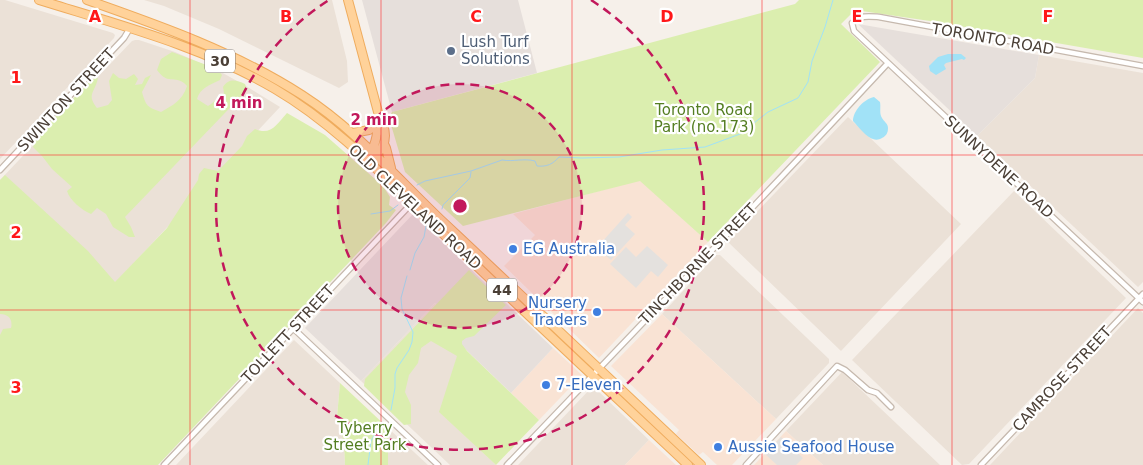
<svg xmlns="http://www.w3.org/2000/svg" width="1143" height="465" viewBox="0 0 1143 465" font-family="'DejaVu Sans',sans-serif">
<rect width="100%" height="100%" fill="#f6f0ea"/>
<path fill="#ebe1d7" d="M0 0H5L113 33 115 35 114 38 0 159Z
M144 0H332L347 61 348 82 339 88 219 29 164 6Z
M135 40H139L175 52 221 72 246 86 280 107 115 283 0 383V180L132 41Z
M1039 55 1143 73V282L1138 287 977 136 1035 78Z
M848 117 961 224 841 351 728 242Z
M1014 191 1126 298 969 464 962 465 852 360Z
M716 255H720L829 359V363L776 419 662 314Z
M435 303 461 345 440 412 496 465H450L361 381Z
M1138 308 1143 313V465H990Z
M294 340 340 383 337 416 344 442 345 465H176Z
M842 372 898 425 940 465H823L786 431Z
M591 388H595L649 440 625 465H518Z
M388 428 428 465H388Z"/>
<path fill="#f9e3d4" d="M640 180 708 242 599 358 504 266 535 235 513 214Z
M662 314 776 419 732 465H717L703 452 699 455 676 434 679 430 611 366Z
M553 348 582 375 539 420 511 393Z
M786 431 823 465H754Z
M649 440 676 465H625Z"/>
<path fill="#e6dfdb" d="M362 0H518L537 73 392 112Z
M858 24 1039 55 1035 78 977 136Z
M413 214 553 348 511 393 461 345 435 303 361 381 305 328Z"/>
<path fill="#dbeeaf" d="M799 0H1143V58L930 21 855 10 841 24 880 62 708 242 640 181 463 226 405 172 389 118 392 112 795 4Z
M172 52 217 69 222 75 220 80C210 85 200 88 197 99L208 106C215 102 218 96 224 93L223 87C229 78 236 80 245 84L247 90 125 217 131 227 135 237H129L113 227 106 214 97 208 91 214C82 210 70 201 67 191L72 187 52 169 42 156 33 147 36 137 92 79 98 78C95 93 86 94 97 108L108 105 112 100 109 81 113 73 119 78 126 79 134 74 138 79 135 85 142 84 145 78 151 75 142 92C146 106 147 107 161 112 173 105 182 101 187 86 176 73 169 87 157 70L161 59Z
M287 113 325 135 383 186 390 197 389 205 396 210 386 223 158 465H0V335L3 329 11 328C13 320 9 314 0 314V180L5 175 88 251 115 282 167 228 198 180 199 174 204 168 218 171 242 146 247 136 255 129C271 136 277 124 287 113Z
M469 270 506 305 474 336 466 338 462 341V344L467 351 539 420 496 465 439 412 457 356 431 341 421 348 418 363 409 375 405 392 411 405V424L404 425 364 386 365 379Z
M340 383 388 428V465H345L344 442 337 417Z"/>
<path fill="#e4e1de" d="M628 213 632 217 625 225 635 234 611 260 601 252 606 247 601 243Z
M647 246 668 265 658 277 651 271 636 288 610 264 626 247 636 257Z
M781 437 803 458 796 465H777L765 454Z"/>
<path fill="#a1e2f7" d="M948 54H961L966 58 964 60 962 59 946 63 944 65 946 69 936 75 930 71 929 66 938 57Z
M874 97 880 102C881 107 879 114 882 118 884 122 888 123 888 128 888 133 886 136 882 138 871 145 860 128 853 121 853 111 864 99 874 97Z"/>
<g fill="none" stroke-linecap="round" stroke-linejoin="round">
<path stroke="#a1e2f7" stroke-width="1" d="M417 185 425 181 471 171 502 160C513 162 524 158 535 161L537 166C547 167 553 164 559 157L582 158 619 157 662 150 705 147 740 134 768 112 798 98 808 82 812 61 825 27 833 0
M442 209 443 205 470 178 471 172
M371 214 390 211 398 205
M410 270 415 253 424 237 426 226
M391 410 395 388V374L397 368 409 350 412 342 413 332 402 309 401 298 407 276
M368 465 371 441 381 422"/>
<g stroke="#c6b9ae" stroke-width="7">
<path id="street" d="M1143 66 879 17C867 16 862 15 852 23L854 31 1143 302
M0 170 124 38 130 28
M294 329 438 465
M164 465 412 203
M507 465C635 331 763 198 888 63
M746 465 837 366 845 370 868 390 877 393 891 407
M981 465 1143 294"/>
</g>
<g stroke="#efac5e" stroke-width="10">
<path id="primary" d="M39 0C119 25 202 46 275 89 338 126 387 180 439 230 521 309 605 387 688 465
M87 0C161 26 235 52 302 95 355 129 396 177 441 220 528 301 614 383 701 465
M348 0 378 112C382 120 388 135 383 145 381 150 376 155 373 159
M353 133 369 130 378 123
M384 144 386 148 391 168
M369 155C377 143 378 130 378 116"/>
</g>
<use href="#street" stroke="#fff" stroke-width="4.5"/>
<use href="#primary" stroke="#ffd29a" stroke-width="8"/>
</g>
<path fill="none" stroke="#ff181a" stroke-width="1" stroke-opacity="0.55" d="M190 0V465M381 0V465M572 0V465M762 0V465M952 0V465M0 155H1143M0 310H1143"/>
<circle cx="460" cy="206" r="122" fill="#c2185b" fill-opacity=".12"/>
<g fill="none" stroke="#c2185b" stroke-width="2.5" stroke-dasharray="9 6">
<circle cx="460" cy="206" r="122"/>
<path d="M591 0A244 244 0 1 1 329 0"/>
</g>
<circle fill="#5c6f8a" stroke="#fff" stroke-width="2" cx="451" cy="51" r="5"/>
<g fill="#3f7fe0" stroke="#fff" stroke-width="2">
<circle cx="513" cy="249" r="5"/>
<circle cx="597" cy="312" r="5"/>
<circle cx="546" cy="385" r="5"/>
<circle cx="718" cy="447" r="5"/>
</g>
<g text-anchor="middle" stroke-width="4.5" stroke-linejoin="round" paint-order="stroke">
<g fill="#fff" stroke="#817973" stroke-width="1">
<rect x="205" y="49.5" width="30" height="23" rx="4"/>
<rect x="487" y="278.5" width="30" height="23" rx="4"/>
</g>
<g font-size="14" font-weight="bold" fill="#4b4037">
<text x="220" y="66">30</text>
<text x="502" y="295">44</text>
</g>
<g font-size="15" fill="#4b4037" stroke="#fff">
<text transform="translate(993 39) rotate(10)" y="5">TORONTO ROAD</text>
<text transform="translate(66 100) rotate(-47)" y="5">SWINTON STREET</text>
<text transform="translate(999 167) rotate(43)" y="5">SUNNYDENE ROAD</text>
<text transform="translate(415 207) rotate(43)" y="5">OLD CLEVELAND ROAD</text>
<text transform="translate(698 264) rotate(-46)" y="5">TINCHBORNE STREET</text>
<text transform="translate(288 334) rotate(-47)" y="5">TOLLETT STREET</text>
<text transform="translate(1062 379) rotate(-47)" y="5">CAMROSE STREET</text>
</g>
<g font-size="15" fill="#4e5e75" stroke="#fff" text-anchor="start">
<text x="461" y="47">Lush Turf<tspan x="461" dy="17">Solutions</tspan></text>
</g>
<g font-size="15" fill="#547e22" stroke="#fff">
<text x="704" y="115">Toronto Road<tspan x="704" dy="17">Park (no.173)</tspan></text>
<text x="365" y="433">Tyberry<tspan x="365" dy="17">Street Park</tspan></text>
</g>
<g font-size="15" fill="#366cbe" stroke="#fff" text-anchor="start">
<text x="523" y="254">EG Australia</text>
<text x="587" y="308" text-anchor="end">Nursery<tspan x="587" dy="17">Traders</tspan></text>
<text x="556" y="390">7-Eleven</text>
<text x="728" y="452">Aussie Seafood House</text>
</g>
</g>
<g font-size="16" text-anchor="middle" font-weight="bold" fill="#ff181a" stroke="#fff" stroke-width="4.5" stroke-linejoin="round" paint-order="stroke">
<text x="95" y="22">A</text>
<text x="286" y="22">B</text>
<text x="476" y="22">C</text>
<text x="667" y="22">D</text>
<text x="857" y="22">E</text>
<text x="1048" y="22">F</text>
<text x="16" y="83">1</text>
<text x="16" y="238">2</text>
<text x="16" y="393">3</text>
</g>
<circle cx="460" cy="206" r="8" fill="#c2185b" stroke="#fff" stroke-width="2.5"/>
<g font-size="15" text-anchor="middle" font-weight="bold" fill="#c2185b" stroke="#fff" stroke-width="4.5" stroke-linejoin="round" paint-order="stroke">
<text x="239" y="108">4 min</text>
<text x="374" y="125">2 min</text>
</g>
</svg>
